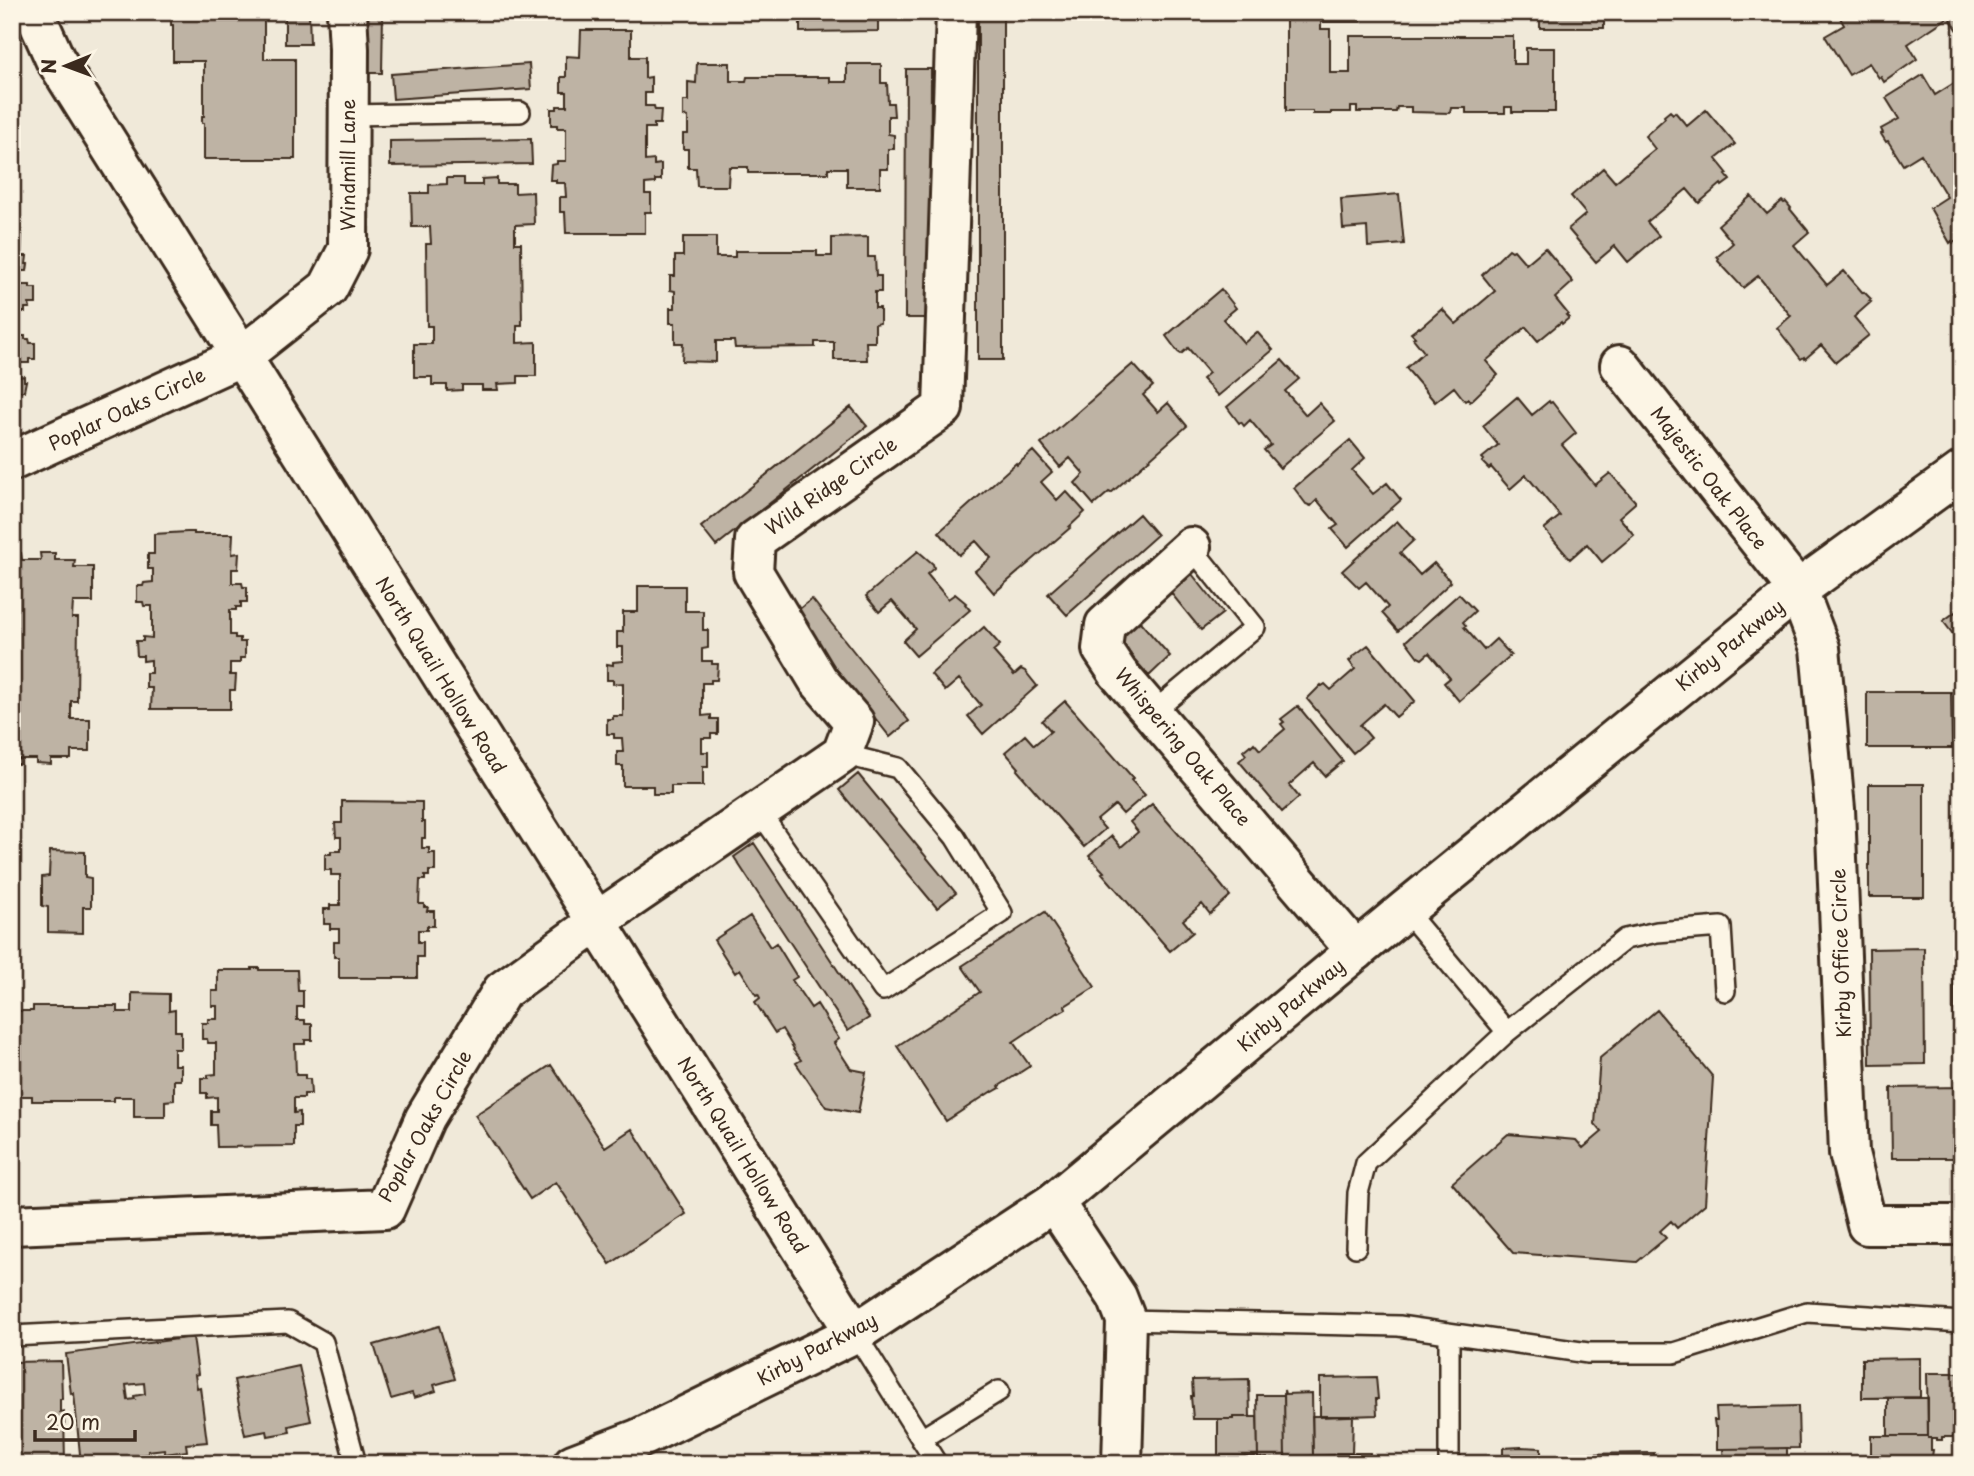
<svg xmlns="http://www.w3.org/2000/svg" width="1974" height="1476" viewBox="0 0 1974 1476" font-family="'Playpen Sans',sans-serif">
<rect width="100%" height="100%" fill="#f0e9d9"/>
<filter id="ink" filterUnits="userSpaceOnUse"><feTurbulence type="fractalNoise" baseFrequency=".0143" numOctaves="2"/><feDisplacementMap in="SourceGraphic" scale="14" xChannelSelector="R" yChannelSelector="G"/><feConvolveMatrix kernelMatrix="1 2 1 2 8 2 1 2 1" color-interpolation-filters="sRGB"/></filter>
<g filter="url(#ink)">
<path fill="#beb3a4" stroke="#3b2a1e" stroke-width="2" fill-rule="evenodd" d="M173 12H264V59H295V159H204V123H202V116H204V61H173V25H171V18H173Z
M285 12H309L310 44H285Z
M359 12H383L382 73H357Z
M800 12H878V31L800 32Z
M978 12H1003V360H978Z
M1287 12H1361V22H1321V29H1330V73H1350V36H1513V64H1526V48H1555V112H1512V107H1505V113H1466V108H1451L1450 113 1411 112V107H1397L1396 112H1357V107H1351V112H1331V114H1313V111H1286V20H1293V15H1287Z
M1540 12H1604V28H1540Z
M1837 12H1962V30L1959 32 1949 17 1908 44 1917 59 1884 82 1881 77 1879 78 1869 63 1849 75 1825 36 1844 25Z
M581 30H631V57H645V78L651 77V93H645V106H654L655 110H661L660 124H654V128H645V161L654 160V165L661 164V180H655V183L645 184V194H651V212H645V233H566L565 212H560V197H566L565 183H556V180H550L551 165 557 164V161H566V128H557V125H551V109H557V106H567V92H561V77H566V56L580 57Z
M697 63H730V81H746L747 77H830V82H847V64H881V83H887L888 103H893L894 116H888V134L894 135V149H888V169H880V187H847V168H828V173H748V167H729L728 186H697L696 168H688V149H683V134H688V117L683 116V101H688V82L696 83Z
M529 64 531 89 393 99 391 74Z
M906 69H931L930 318H905Z
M1923 75 1935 95 1956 82 1962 92V237L1953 243 1952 241 1950 243 1930 208 1947 197 1921 154 1903 165 1888 141 1886 142 1881 134 1883 133 1881 129 1899 119 1886 98Z
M1706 110 1735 144 1716 159 1728 174 1726 175 1730 180 1722 186 1721 184 1699 203 1687 189 1647 222 1659 236 1628 262 1615 246 1596 262 1568 229 1586 214 1571 196 1603 168 1615 182 1655 149 1645 136 1665 118 1664 116 1670 111 1673 114 1675 112 1687 126Z
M531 139 532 164 390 166V141Z
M447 178H464V185H482V179L497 178V184H515V193L533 192 534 224 515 225V243H521L522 325H517V343L536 342V376H518V383L497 384 498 390H482V385H462V390L447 391V385H432V377H414V344H432V326H427L426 244H431L430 227H412L411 193H429V185L447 184Z
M1399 194 1404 244 1368 247 1367 227 1343 229 1341 199Z
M1751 196 1767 214 1782 201 1784 203 1786 202 1791 208 1790 209 1809 232 1794 245 1827 285 1844 271 1863 293 1864 292 1871 299 1869 301 1871 302 1854 317 1869 335 1836 362 1821 345 1805 359 1804 357 1801 359 1777 328 1791 316 1758 276 1743 288 1718 261 1719 259 1717 257 1733 243 1718 225Z
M12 235H22L21 256H27L26 264H28L27 271H20L21 285H30V288H36V304H29L30 308H25V312H20V336H25V339H29L30 343H35V359H29V363H19L20 377 24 376V381H26L24 391H19L18 412H12Z
M683 237H716V257H735V251H817V256H832V238L868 237V257H875L876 276H881V292H875V308H880V323L875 324V342H866L867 360H834V342H815V347L735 348 734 341H716V362L682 361 683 343H675V323H670V308H675V291L670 290V276H675V256H683Z
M1545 248 1573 282 1555 298 1568 314 1566 315 1569 318 1562 324 1561 322 1538 341 1526 327 1486 361 1498 375 1470 402 1468 399 1465 401 1454 387 1435 402 1406 368 1424 352 1413 338 1415 337 1411 333 1419 327 1420 328 1442 309 1456 324 1495 291 1482 275 1509 249 1512 251 1514 250 1526 264Z
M1221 289 1236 308 1223 319 1244 343 1257 332 1273 350 1218 396 1202 379 1209 373 1188 348 1181 354 1178 352 1166 336Z
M1282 360 1299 379 1285 391 1306 415 1319 403 1335 421 1280 468 1264 450 1271 445 1250 420 1244 426 1241 422 1239 423 1227 407Z
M1133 364 1153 386 1143 395 1158 412 1168 403 1187 426 1111 493 1109 492 1094 505 1075 483 1084 474 1070 458 1060 467 1041 444Z
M1517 397 1532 415 1549 401 1550 403 1552 402 1576 433 1562 445 1595 485 1610 473 1635 501V503L1619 517 1634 535 1602 562 1587 544 1570 559 1544 529 1560 516 1526 475 1510 489 1491 467 1489 469 1482 462 1484 460 1482 458 1498 445 1483 426Z
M851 407 867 426 716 546 701 527Z
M1350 440 1365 458 1352 470 1373 494 1387 483 1401 500 1348 547 1332 529 1338 525 1317 500 1311 506 1306 504 1294 488Z
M1033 451 1052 472 1041 482 1057 500 1066 491 1085 512 1069 527 1070 528 994 593 975 571 991 558 976 541 959 555 939 532 1016 463 1017 465Z
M1139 514 1157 535 1067 615 1048 594Z
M1397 521 1414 540 1400 553 1420 575 1434 563 1451 582 1398 631 1382 613 1388 607 1366 582 1359 588 1342 571Z
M187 532H194V534H233L232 554 239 553 238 569H232V583H242L243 587H247V602H241V607H236V610H230V635H235V638H240V642H245V658H240V663H230V675H236L235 690H230V709H151L152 688H146V673H151V660L143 661V656H137L136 641H143V637L152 638V606H144L143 602H137V586H143L144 583 153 582V569H148V554H154V534Z
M918 551 933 564 934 568 927 574 948 599 955 594 966 603 965 604 970 610 916 656 903 641 916 629 892 601 879 612 866 596Z
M12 553H21L22 560H41L40 553H55V560H75L74 567H93V602H73L72 618H78L77 701H71V719H90V751H71V759H51V764L36 763V759H19L20 764H12Z
M1188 569 1223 613 1201 630 1166 587Z
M638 586H685V611H703V630H708V648L702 649V661H712V664H718L717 680H711V683H702V716L711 715V719H718V734H711V738H702V752H708V767H703V786H671V794H653V786H623V766H617V752H623L622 738H614V734H607V719H613V716H623V683L613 684V680H607V664L613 665V662L623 661V647H617V632H623V612H638Z
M1459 594 1475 611 1463 622 1466 626 1464 627 1484 650 1496 639 1511 655 1459 701 1444 683 1450 678 1429 653 1422 659 1418 657 1406 641Z
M812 599 909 721 890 737 793 614Z
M1962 607V646L1943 621Z
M1134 615 1170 656 1149 676 1112 634Z
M984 627 1000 645 993 651 1014 675 1021 669 1025 671 1037 686 983 734 968 716 981 705 959 679 945 691 931 674Z
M1368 645 1415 701 1396 717 1384 704 1360 725 1371 738 1353 753 1307 699 1321 685 1322 686 1325 684 1331 690 1355 669 1349 661 1353 658 1352 657Z
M1867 692H1951L1952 748H1867Z
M1065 701 1133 778 1131 780 1145 795 1123 814 1115 805 1097 820 1105 829 1084 847 1017 770 1019 768 1005 752 1025 735 1034 745 1051 731 1042 721Z
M1298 706 1343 761 1325 776 1314 763 1289 785 1299 797 1282 812 1239 761 1246 755 1243 751 1250 745 1251 746 1254 743 1260 750 1285 729 1281 724 1284 722 1281 719Z
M858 774 956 893 937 908 839 790Z
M1869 784H1924V897H1869Z
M342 801 422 802V822H425V838H422V848H429V853H435V871H429V876H425V880H420L419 904H424V907H428L427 911H434V926H427V930H418V942H423V957H417V978H339V957H334V942H339V929H330V924H324V909H330V905H340V875H331V870H325V854H331V851H341V837H336L335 823H342Z
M1152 804 1218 879 1217 880 1230 896 1210 914 1202 904 1183 920 1193 932 1170 951 1102 873 1104 872 1089 856 1112 836 1121 847 1138 832 1130 822Z
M754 843 869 1018 848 1031 734 857Z
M50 851 85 852V877L91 878V907H83V933L48 932V907L42 906V877L49 876Z
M1959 864H1962V935H1959Z
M1045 912 1095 987 1065 1006 1066 1009 1059 1013 1058 1012 1013 1042 1030 1066 999 1086 1000 1088 993 1092 992 1091 946 1121 897 1046 980 992 962 966Z
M750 916 770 947 776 943 797 977 792 980 811 1008 817 1004 839 1039 834 1043 851 1069 866 1072 858 1113 826 1107 796 1063 801 1060 793 1050 794 1049 782 1029 775 1033 755 1002 760 998 758 994 756 995 740 969 735 973 714 940Z
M1924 948 1925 1064 1870 1065 1869 949Z
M252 968H259V970H297L298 991H303V1007H297V1020H305V1024H312V1040H305V1044H295L296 1075H305V1079H310L311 1094H304V1098H294V1113L300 1112V1126H294V1146L217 1147 216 1125H211V1111H217V1097L207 1098V1093H201V1078H208V1075L216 1074V1043H208L207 1039H202V1023H208V1019H217V1006H212V991H218V970H252Z
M1954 969H1962V1039H1954Z
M12 993H16V1011H33V1006H117V1012H132V993L169 994V1011L175 1010V1031H181V1049H174V1065H181V1080H174V1100L165 1101V1117H134V1097H114V1101H32V1096H15V1115H12Z
M1657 1010 1713 1077 1705 1204 1677 1228 1671 1221 1660 1231 1666 1238 1637 1262 1513 1253 1452 1183 1508 1134 1576 1140 1583 1148 1602 1132 1595 1124 1600 1058Z
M551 1065 605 1147 632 1129 686 1214 610 1264 556 1182 530 1199 475 1115Z
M1962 1087V1158H1892L1891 1088Z
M439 1326 455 1379 434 1385 436 1391 414 1398 412 1393 391 1399 374 1345Z
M193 1337 198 1374 195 1375 197 1388 200 1387 207 1442 186 1444 187 1451 165 1454 164 1449 148 1451V1454L127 1458V1464H104V1461L81 1464 74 1393 71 1394 66 1354ZM144 1383 145 1394 134 1396 135 1399 128 1400 126 1385Z
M1920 1358V1397L1862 1398V1359Z
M61 1361 62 1399H60V1412L64 1411 65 1464H12V1362Z
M299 1366 311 1421 289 1426 290 1432 268 1436 267 1431 245 1435 234 1380Z
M1927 1373H1962V1437H1942V1440H1937V1438H1928Z
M1376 1377 1378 1399H1376L1377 1415 1320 1417V1378Z
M1249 1379 1250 1417H1233V1419H1193L1191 1396H1193L1192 1380Z
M1284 1390 1285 1394 1312 1393 1313 1456 1305 1457V1460H1285Z
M1257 1395H1284L1285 1460 1271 1459V1461H1267V1458L1258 1459Z
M1888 1398H1928V1436H1888Z
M1798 1406 1799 1448 1717 1449V1427H1715L1714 1420H1717L1716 1408Z
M1312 1416H1353L1352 1454 1313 1456Z
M1233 1417H1257L1258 1456 1218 1457V1419H1233Z
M1871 1436H1928V1438H1931V1450H1933L1931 1464H1871Z
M1521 1447 1541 1448V1464H1503V1448Z
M1787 1448V1464H1724L1723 1449Z
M1336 1453H1370V1464H1311L1310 1456 1334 1455Z
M1654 1453V1464H1578V1454Z
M1258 1456V1459L1261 1458V1464H1202V1457Z
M1685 1456H1690L1691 1464H1654V1457Z"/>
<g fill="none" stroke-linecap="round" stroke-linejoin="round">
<g stroke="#3b2a1e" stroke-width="24">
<path id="service" d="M349 115 520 112
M1152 713 1255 627 1191 547
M759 811 883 990 1002 913 955 837 898 768 842 754
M1507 1032 1625 939 1657 932 1721 927 1725 991
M1356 1247 1358 1193 1366 1163 1507 1032 1405 910
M1126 1320 1399 1326 1588 1353H1674L1807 1312 1962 1322
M855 1333 937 1464
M1449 1333V1464
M12 1336 288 1322 323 1342 356 1464
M921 1439 999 1391"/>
</g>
<g stroke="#3b2a1e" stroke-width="44">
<path id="minor" d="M34 12 55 59 855 1333
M1620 365 1798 590 1820 648 1835 809 1849 1153 1867 1225H1962
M12 461 242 356 328 288 348 249 349 49 347 12
M1191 547 1105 625 1102 649 1118 673 1356 951
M1054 1202 1117 1297 1126 1320 1122 1464
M12 1225 385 1209 425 1118 502 991 615 909 842 754 854 722 818 680 753 572 755 540 943 408 956 12"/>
</g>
<g stroke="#3b2a1e" stroke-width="44">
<path id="secondary" d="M573 1464 638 1439 855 1333 1054 1202 1405 910 1798 590 1962 471"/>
</g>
<use href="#service" stroke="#fcf5e5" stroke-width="19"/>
<use href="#minor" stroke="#fcf5e5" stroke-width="38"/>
<use href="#secondary" stroke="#fcf5e5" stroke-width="38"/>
</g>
</g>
<g text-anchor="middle" stroke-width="7" stroke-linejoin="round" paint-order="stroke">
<g font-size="19" fill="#3b2a1e" stroke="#fcf5e5">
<text transform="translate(348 165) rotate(-90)" y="7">Windmill Lane</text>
<text transform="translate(127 409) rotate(-25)" y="7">Poplar Oaks Circle</text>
<text transform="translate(1709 478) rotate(52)" y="7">Majestic Oak Place</text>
<text transform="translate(831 486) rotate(-35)" y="7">Wild Ridge Circle</text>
<text transform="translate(1730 645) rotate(-39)" y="7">Kirby Parkway</text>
<text transform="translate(441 675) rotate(58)" y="7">North Quail Hollow Road</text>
<text transform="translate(1183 747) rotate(50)" y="7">Whispering Oak Place</text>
<text transform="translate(1841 953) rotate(-92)" y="7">Kirby Office Circle</text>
<text transform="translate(1291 1005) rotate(-40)" y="7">Kirby Parkway</text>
<text transform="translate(425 1126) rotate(-61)" y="7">Poplar Oaks Circle</text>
<text transform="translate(743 1155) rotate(58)" y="7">North Quail Hollow Road</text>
<text transform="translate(817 1349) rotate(-28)" y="7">Kirby Parkway</text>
</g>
</g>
<rect width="1974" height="1476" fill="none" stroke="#fcf5e5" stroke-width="42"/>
<rect x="21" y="21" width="1932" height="1434" fill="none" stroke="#3b2a1e" stroke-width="2.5" filter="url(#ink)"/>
<g transform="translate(66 66) rotate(269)" stroke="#fcf5e5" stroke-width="5" paint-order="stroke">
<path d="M0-5L12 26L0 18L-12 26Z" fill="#3b2a1e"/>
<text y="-10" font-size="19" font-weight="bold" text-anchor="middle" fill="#3b2a1e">N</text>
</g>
<path d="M35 1430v10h100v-10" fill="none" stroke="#3b2a1e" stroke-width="3.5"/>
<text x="46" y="1430" font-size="21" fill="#3b2a1e" stroke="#fcf5e5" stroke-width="5" paint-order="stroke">20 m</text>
</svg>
